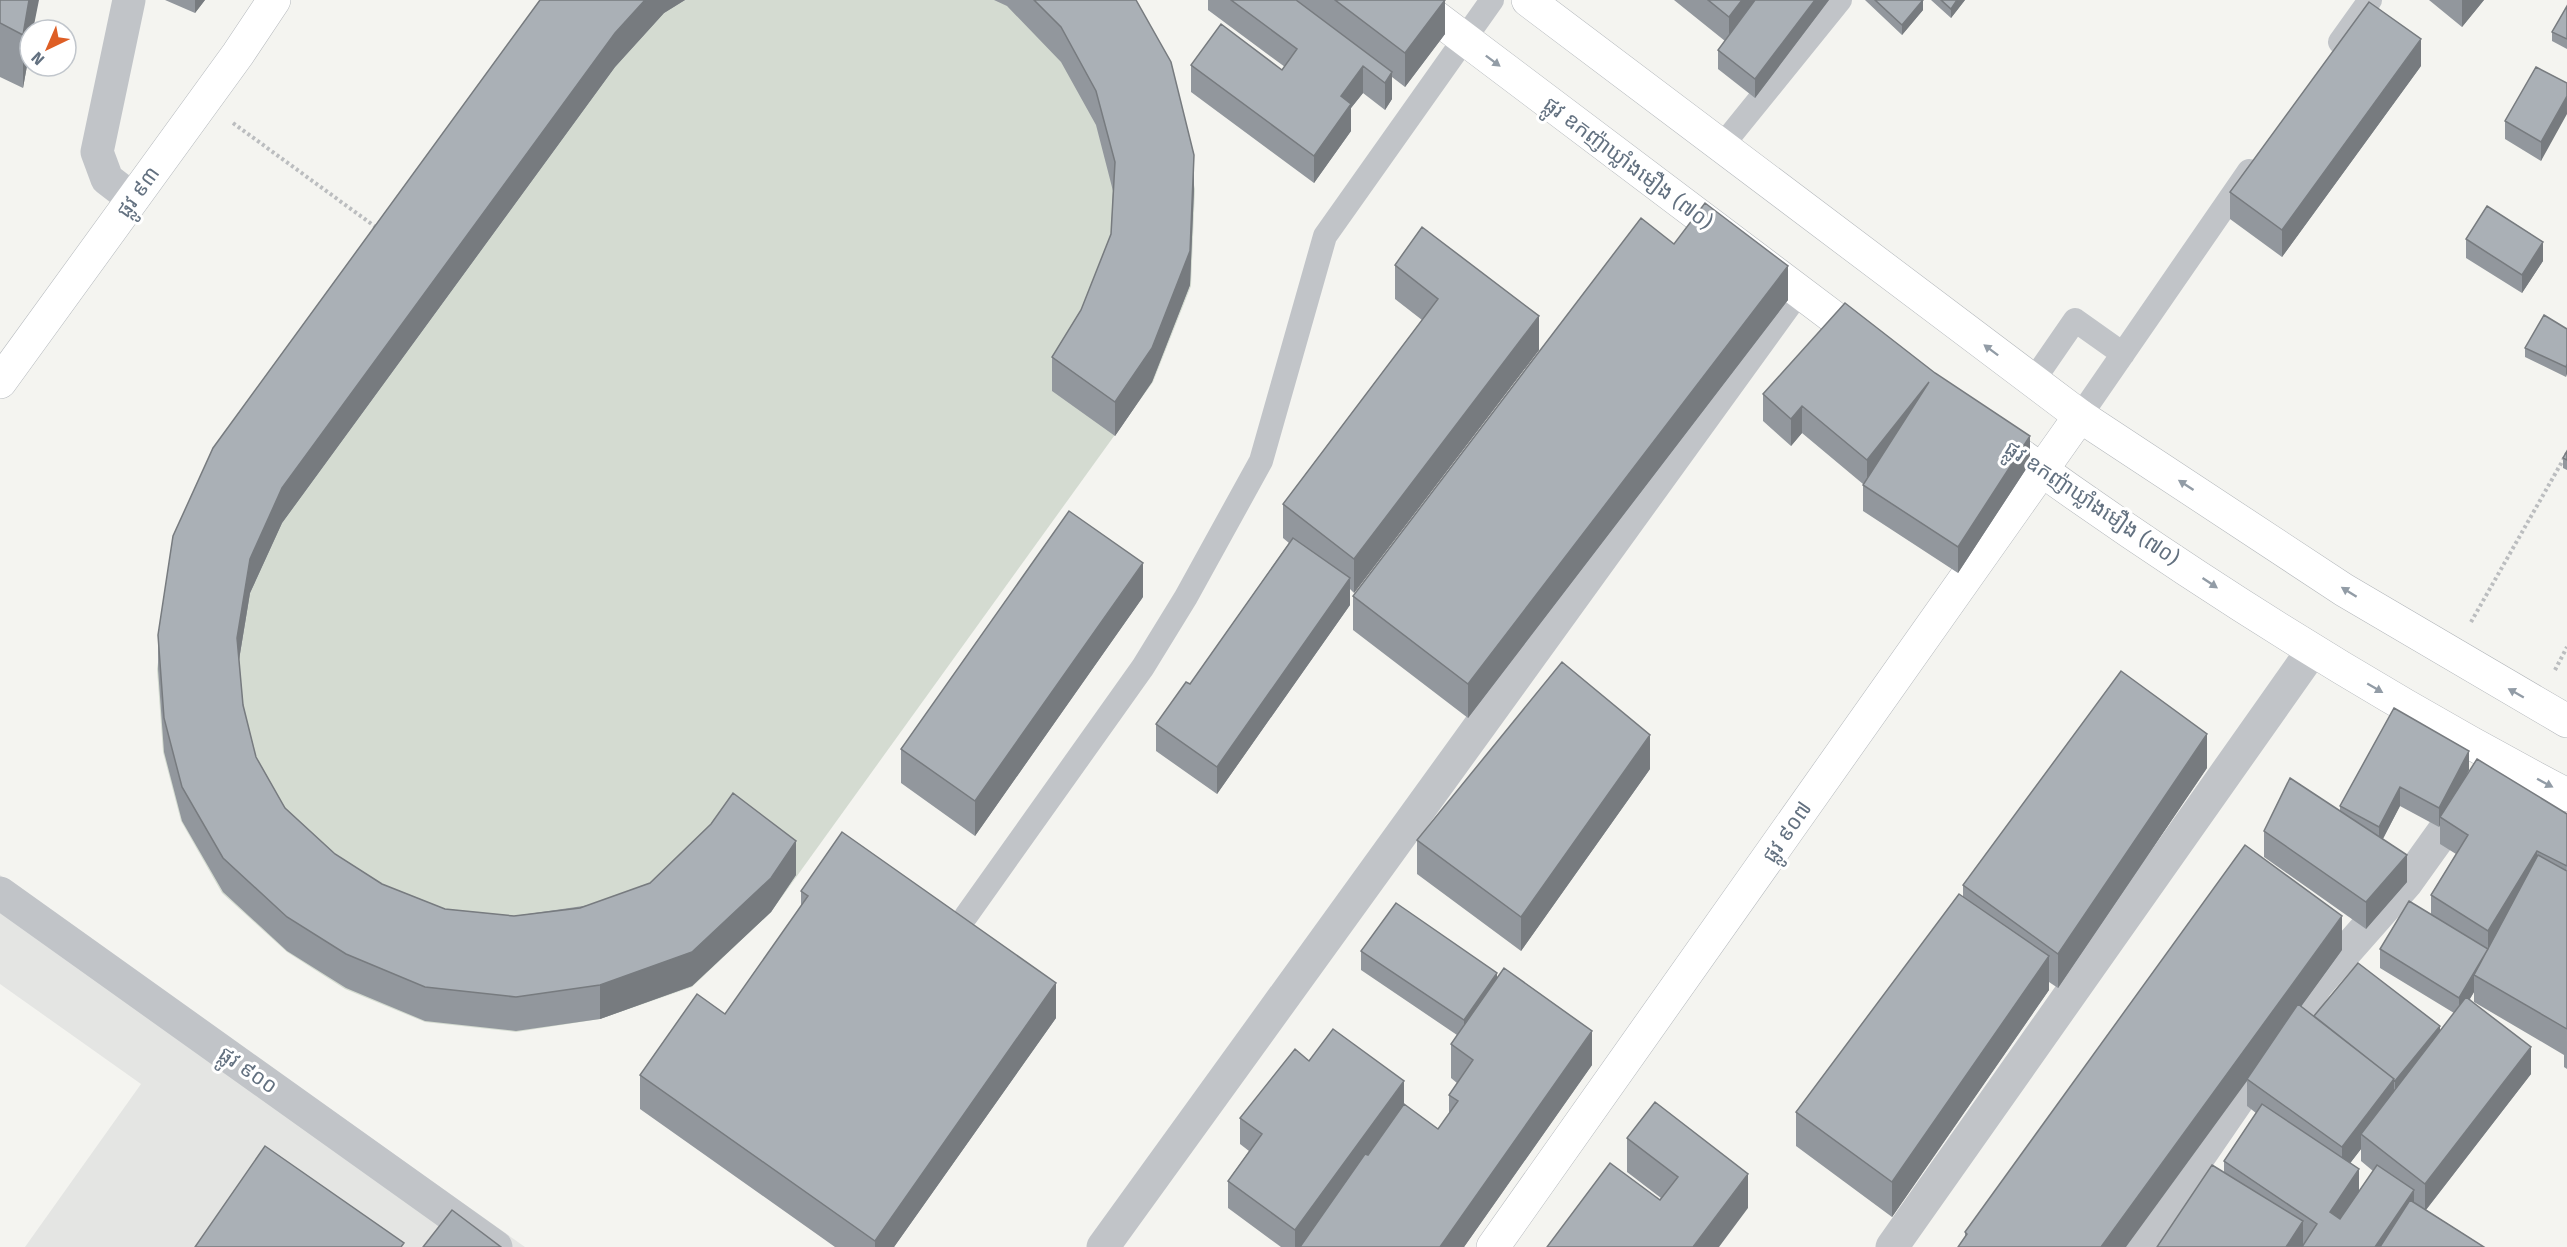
<svg xmlns="http://www.w3.org/2000/svg" width="2567" height="1247" viewBox="0 0 2567 1247" font-family="'Fira Sans','Noto Sans Khmer',sans-serif">
<rect width="100%" height="100%" fill="#f4f4f0"/>
<path fill="#e4e5e3" d="M0 875 525 1247H25L141 1084 0 984Z"/>
<path fill="#d4dbd1" d="M567 0H1113L1171 95 1195 189 1191 286 1153 382 771 912 692 987 600 1019 516 1032 425 1022 345 989 287 952 222 893 181 821 163 752 157 669 172 570Z"/>
<g fill="none" stroke-linecap="round" stroke-linejoin="round">
<g stroke="#b4b8bc" stroke-width="34">
<path id="secondary" d="M0 382 238 54 274 0
M1493 1247 2080 416"/>
</g>
<g stroke="#b2b6ba" stroke-width="34">
<path id="primary" d="M1413 0 1869 344
M1528 0 2080 416 2344 590 2567 721
M1993 435C2175 568 2367 690 2567 795"/>
</g>
<path stroke="#bbbdbf" stroke-width="4" stroke-dasharray="3 3" stroke-linecap="butt" d="M233 123 377 228
M2471 622 2567 453
M2555 670 2567 647"/>
<path stroke="#c1c4c8" stroke-width="24" d="M2340 42 2370 0
M1721 147 1840 0
M2033 381 2075 320 2123 354
M2080 416 2249 171
M966 916 1143 667 1186 597 1261 461 1325 236 1492 0"/>
<path stroke="#c1c4c8" stroke-width="33" d="M129 0 97 152 107 179 133 199
M0 893 496 1247
M1103 1247 1795 290
M1892 1247 2312 651
M2137 1247 2318 983 2407 882 2465 801"/>
<use href="#secondary" stroke="#fff" stroke-width="33"/>
<use href="#primary" stroke="#fff" stroke-width="33"/>
</g>
<path fill="#92979d" fill-rule="evenodd" d="M0 0 30 30V49L23 88 0 77Z
M165 0H205L195 13Z
M540 0H685L664 13 615 67 282 523 250 593 239 660 243 705 256 757 285 808 335 854 382 884 445 909 514 916 796 875 771 912 692 986 600 1019 516 1031 425 1021 346 988 287 951 223 892 182 821 164 752 158 669V635Z
M994 0H1136L1194 189 1190 285 1152 382 1115 436 1052 391V357L1081 310 1111 234 1113 191 1096 125 1061 62 1007 6Z
M1208 0H1445V34L1405 87 1392 77V99L1385 110 1363 93 1351 108V131L1314 183 1191 92V65L1282 70 1285 67 1208 10Z
M1674 0H1829L1755 98 1718 69V50L1725 41Z
M1865 0H1923V10L1902 35Z
M1931 0H1965L1951 18Z
M2429 0H2484L2462 27Z
M2567 6V49L2552 41V32Z
M2421 66 2282 257 2230 219V192Z
M2567 83 2541 161 2505 139V121Z
M2466 239 2543 261 2522 293 2466 258Z
M1674 244 1788 300 1468 718 1353 630V596Z
M1395 265 1539 350 1354 593 1350 589V605L1217 794 1156 751V724L1190 684 1289 543 1283 538V504L1422 320 1395 299Z
M2567 329 2566 377 2525 357V348Z
M1763 394 2030 463 1958 573 1863 511V484L1802 433 1791 446 1763 421Z
M2567 451V470L2563 468V458Z
M1143 597 975 836 901 783V749Z
M2394 708 2469 770 2466 776 2567 814V1069L2564 1067V1055L2474 1002V992L2470 999 2531 1074 2426 1210 2484 1247H2157L2224 1173V1161L2256 1113 2247 1106V1081L1965 1238V1232L2342 950 2301 1006 2314 1017 2440 1031 2454 1013 2380 968V949L2431 914V895L2456 854 2440 844V825L2439 827 2400 806 2383 839 2407 882 2366 929 2264 857V831L2340 811V806ZM2361 1149V1161L2373 1171 2359 1191 2350 1163Z
M2207 768 2058 988 2049 982V990L1892 1217 1796 1146V1112L1963 897V885Z
M1650 769 1521 951 1417 874V840Z
M801 891 1056 1018 894 1247H835L640 1109V1075L725 1014 801 907Z
M1361 951 1497 979 1592 1065 1464 1247H1281L1228 1208V1181L1249 1151 1240 1144V1118L1309 1061 1404 1105 1438 1129 1449 1114V1095L1457 1083 1451 1078V1044L1457 1035 1361 970Z
M1627 1138 1748 1208 1660 1200 1661 1198 1627 1172Z"/>
<path fill="#777b7f" d="M29 0H39L33 30H30V49L23 88V35Z
M195 0H205L195 13Z
M645 0H685L664 13 615 67 282 523 250 593 237 672V638L250 559 282 488 615 33Z
M1445 0V34L1405 87V53Z
M1742 0H1763L1729 44V17Z
M1815 0H1829L1755 98V79Z
M1923 0V10L1902 35V25Z
M1957 0H1965L1951 18V9Z
M2462 0H2484L2462 27Z
M2421 39V66L2282 257V230Z
M1363 66V93L1351 108V131L1314 183V156L1341 96Z
M1392 72V99L1385 110V83Z
M2567 96V114L2541 161V142Z
M1194 155V189L1190 285 1152 382 1115 436V402Z
M2543 242V261L2522 293V275Z
M1788 266V300L1468 718V684Z
M1539 316V350L1354 593V559Z
M2567 364V374L2566 377V367Z
M1929 382 1867 487V460Z
M1802 406V433L1791 446V419Z
M2030 436V463L1958 573V547Z
M1143 563V597L975 836V801Z
M1350 578V605L1217 794V767Z
M2207 734V768L2058 988V954Z
M1650 735V769L1521 951V917Z
M2469 751V770L2443 819 2440 817V825L2439 827V808Z
M2400 787V806L2379 846V827Z
M796 841V875L771 912 692 986 600 1019V985Z
M2537 851V878L2474 975V992L2459 1016V998L2488 951V931Z
M2407 855V882L2366 929V902Z
M2342 916V950L2248 1080 2247 1079V1081L2126 1247H2101Z
M2049 956V990L1892 1217V1182Z
M1497 973V992L1464 1039V1020Z
M1056 983V1018L894 1247H875V1241Z
M2440 1026V1044L2395 1100V1081Z
M1592 1031V1065L1464 1247H1440Z
M2531 1047V1074L2425 1211V1184Z
M2394 1079V1106L2361 1134V1149L2342 1174V1147Z
M1404 1081V1108L1302 1247H1295V1230Z
M2359 1169V1196L2330 1239V1212Z
M1748 1174V1208L1719 1247H1693Z
M2414 1190V1217L2393 1247H2375Z
M2303 1221V1247H2286Z"/>
<path fill="#aab0b6" stroke="#777b7f" stroke-width="1.5" d="M0 0H29L23 35 0 23Z
M540 0H645L615 33 282 488 250 559 237 638 243 705 256 757 285 808 335 854 382 884 445 909 514 916 580 908 650 883 711 824 733 793 796 841 771 878 692 952 600 985 516 997 425 987 346 954 287 917 223 858 182 787 164 718 158 635 173 536 213 448Z
M1034 0H1136L1171 62 1194 155 1190 251 1152 348 1115 402 1052 357 1081 310 1111 234 1115 162 1096 91 1061 27Z
M1231 0H1296L1392 72 1385 83 1363 66 1341 96 1351 104 1314 156 1191 65 1221 24 1282 70 1297 49Z
M1335 0H1445L1405 53Z
M1708 0H1742L1729 17Z
M1755 0H1815L1755 79 1718 50Z
M1875 0H1923L1902 25Z
M1941 0H1957L1951 9Z
M2369 2 2421 39 2282 230 2230 192Z
M2567 6V39L2552 32Z
M2536 67 2567 83V96L2541 142 2505 121Z
M1705 203 1788 266 1468 684 1353 596 1641 218 1674 244Z
M2487 206 2543 242 2522 275 2466 239Z
M1422 227 1539 316 1354 559 1283 504 1438 299 1395 265Z
M1845 303 1935 373 2030 436 1958 547 1863 485 1929 382 1867 460 1802 406 1791 419 1763 394Z
M2544 315 2567 329V364L2566 367 2525 348Z
M2567 451V460L2563 458Z
M1069 511 1143 563 975 801 901 749Z
M1293 538 1350 578 1217 767 1156 724 1186 682 1190 684Z
M1562 662 1650 735 1521 917 1417 840Z
M2121 671 2207 734 2058 954 1963 885Z
M2394 708 2469 751 2439 808 2400 787 2379 827 2340 806Z
M2477 759 2567 814V866L2537 851 2488 931 2431 895 2468 835 2440 817Z
M2290 778 2407 855 2366 902 2264 831Z
M842 832 1056 983 875 1241 640 1075 697 994 725 1014 808 896 801 891Z
M2245 845 2342 916 2101 1247H1958L1967 1234 1965 1232Z
M2538 855 2567 871V1029L2474 975Z
M1959 894 2049 956 1892 1182 1796 1112Z
M2409 901 2488 949 2459 998 2380 949Z
M1396 903 1497 973 1464 1020 1361 951Z
M2358 963 2440 1026 2395 1081 2393 1080 2394 1079 2314 1016Z
M1504 968 1592 1031 1440 1247H1300L1365 1154 1368 1155 1404 1104 1438 1129 1458 1101 1449 1095 1473 1060 1451 1044Z
M2466 997 2531 1047 2425 1184 2361 1134Z
M2298 1004 2394 1079 2342 1147 2247 1079Z
M1333 1029 1404 1081 1295 1230 1228 1181 1262 1134 1240 1118 1295 1049 1309 1061Z
M1655 1102 1748 1174 1693 1247H1547L1610 1163 1660 1200 1678 1177 1627 1138Z
M2262 1104 2359 1169 2330 1212 2340 1219 2377 1165 2414 1190 2375 1247H2302L2317 1224 2224 1161Z
M265 1146 404 1243 401 1247H195Z
M2212 1165 2303 1221 2286 1247H2157Z
M2410 1200 2484 1247H2380Z
M452 1210 501 1247H423Z"/>
<defs><path id="oneway-solid" d="M-6-.8H1V-3.2L6.5 0L1 3.2V.8H-6Z" transform="scale(1.5)"/></defs>
<g fill="#929ca6">
<use href="#oneway-solid" transform="translate(1493 61) rotate(37)"/>
<use href="#oneway-solid" transform="translate(1991 350) rotate(-143)"/>
<use href="#oneway-solid" transform="translate(2186 485) rotate(-147)"/>
<use href="#oneway-solid" transform="translate(2210 583) rotate(34)"/>
<use href="#oneway-solid" transform="translate(2349 592) rotate(-148)"/>
<use href="#oneway-solid" transform="translate(2375 688) rotate(30)"/>
<use href="#oneway-solid" transform="translate(2516 693) rotate(-150)"/>
<use href="#oneway-solid" transform="translate(2545 783) rotate(28)"/>
</g>
<g text-anchor="middle" stroke-width="6" stroke-linejoin="round" paint-order="stroke">
<g font-size="21" fill="#637180" stroke="#fff">
<text transform="translate(1628 163) rotate(37)" y="7">ផ្លូវ ឧកញ៉ាឃ្លាំងមឿង (៧០)</text>
<text transform="translate(138 192) rotate(-54)" y="7">ផ្លូវ ៩៣</text>
<text transform="translate(2092 503) rotate(34)" y="7">ផ្លូវ ឧកញ៉ាឃ្លាំងមឿង (៧០)</text>
<text transform="translate(1787 832) rotate(-55)" y="7">ផ្លូវ ៩០៧</text>
<text transform="translate(248 1070) rotate(35)" y="7">ផ្លូវ ៩០០</text>
</g>
</g>
<g transform="translate(48 48) rotate(224)"><circle r="28" fill="#ffffff" stroke="#c1c6cc" stroke-width="1.5"/>
<path d="M0-4.5L10 22L0 15L-10 22Z" fill="#de5e25"/>
<text y="-9" font-size="16" font-weight="bold" text-anchor="middle" fill="#637180">N</text>
</g>
</svg>
